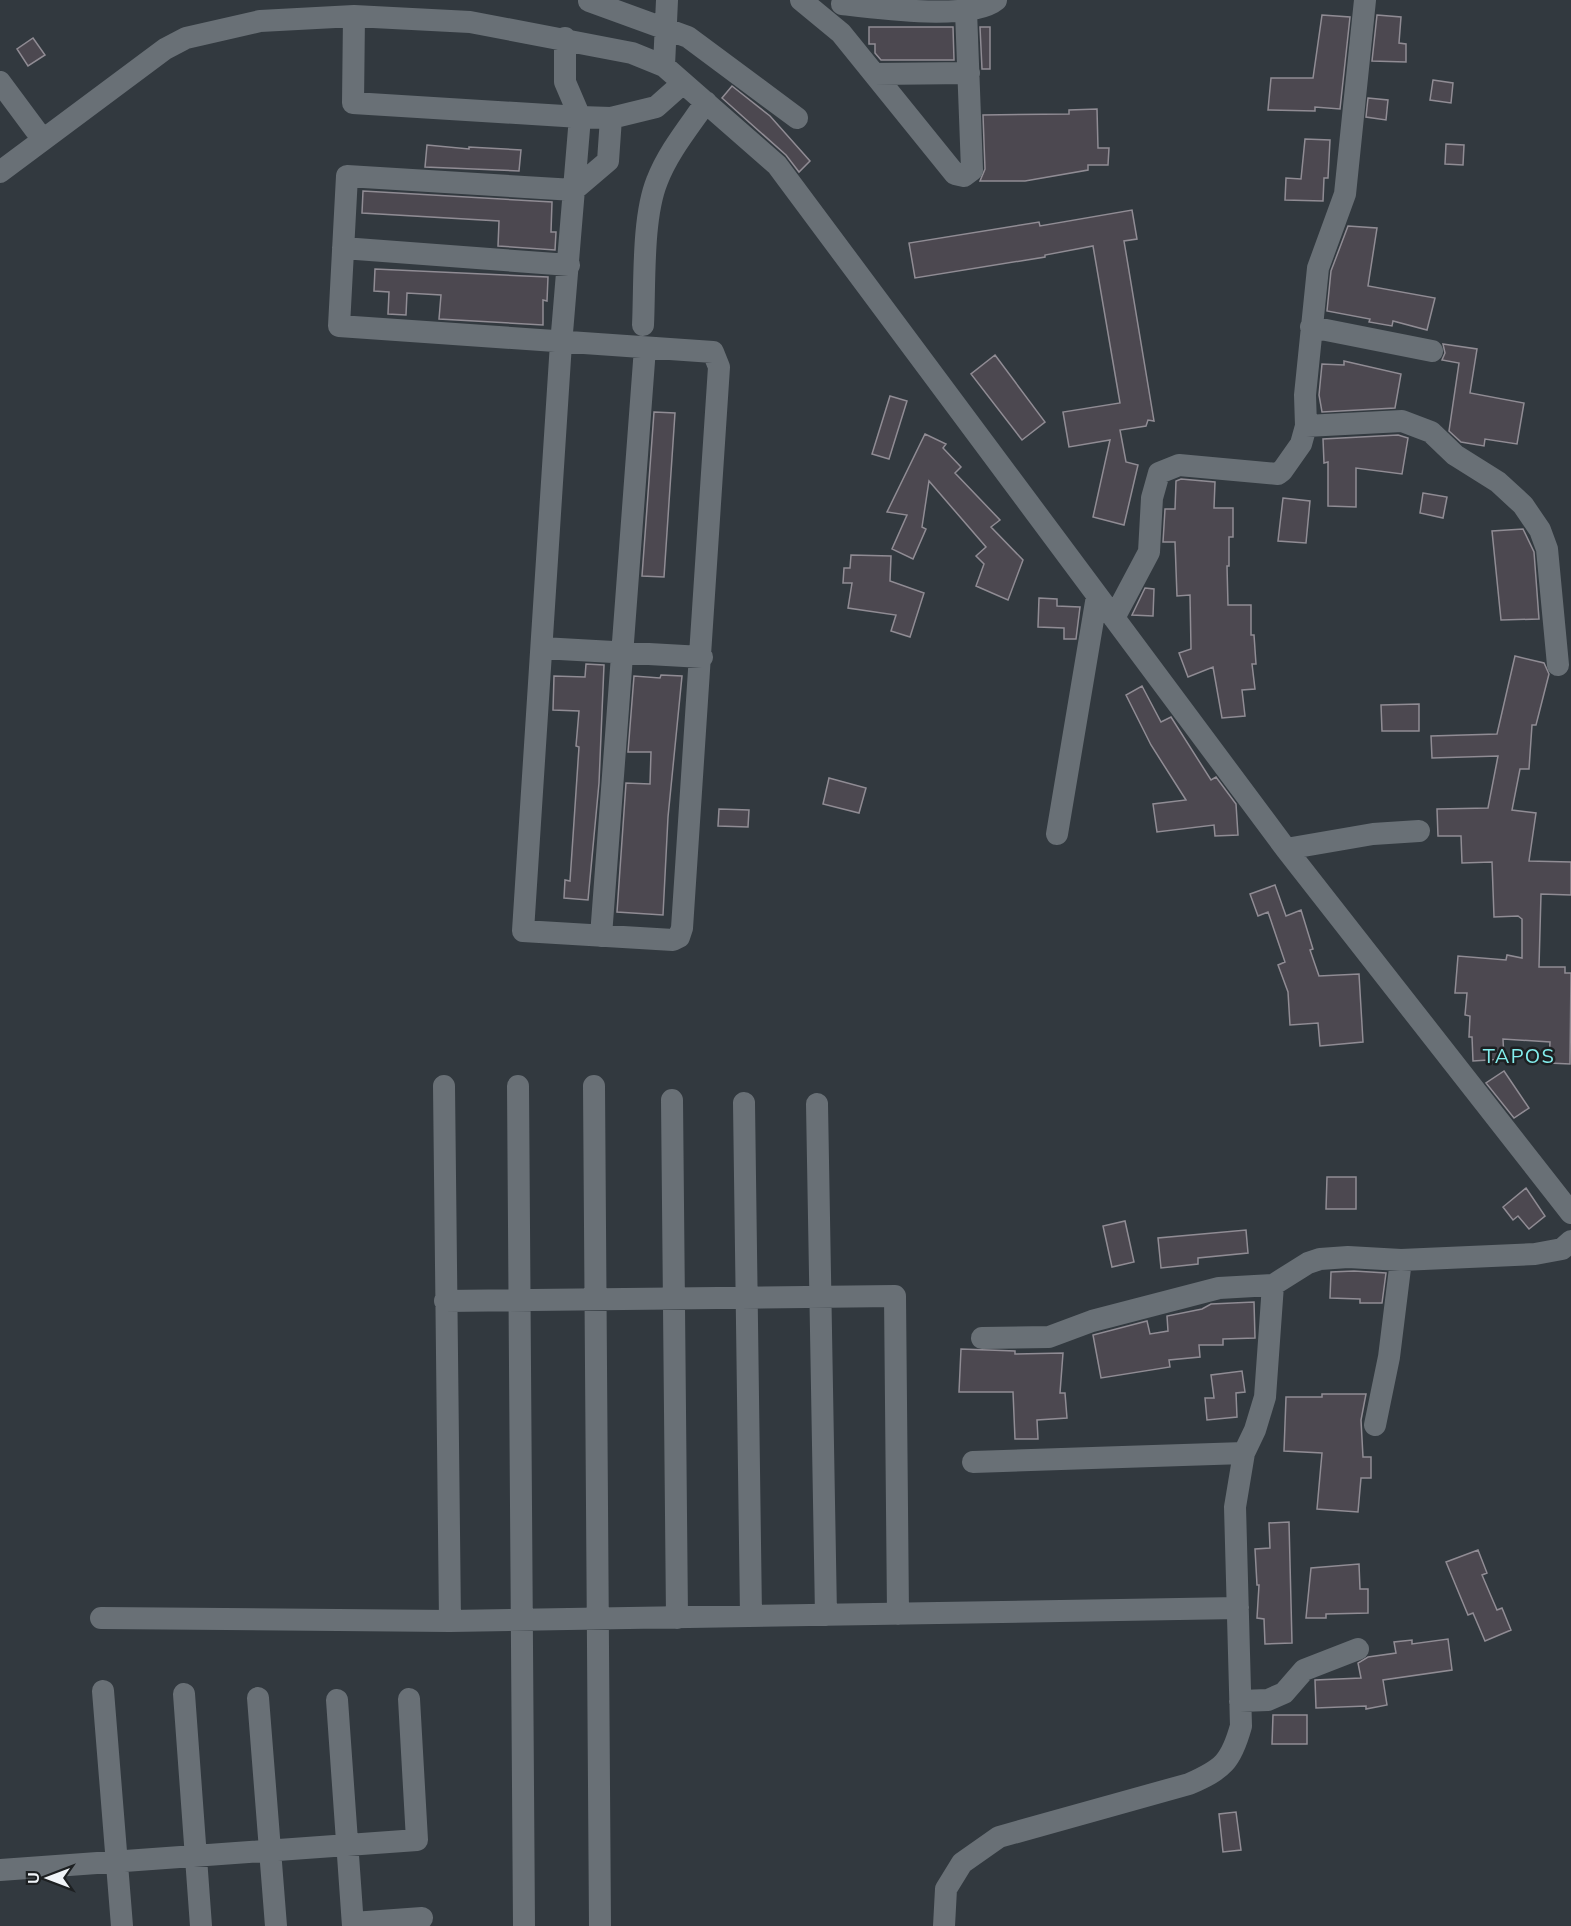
<svg xmlns="http://www.w3.org/2000/svg" width="1571" height="1926" viewBox="0 0 1571 1926" font-family="'Nunito Sans',sans-serif">
<rect width="100%" height="100%" fill="#32393f"/>
<path fill="#4c4850" stroke="#908c94" stroke-width="1.5" d="M1322 15 1350 17 1340 109 1315 107V111L1268 110 1271 78H1313Z
M1377 15 1401 17 1399 43 1406 44V62L1372 61Z
M869 27H953L954 60H881L875 53V44H869Z
M980 27H990V69H982Z
M33 38 45 55 28 66 17 49Z
M1433 80 1453 83 1451 103 1430 100Z
M732 86 770 116 810 161 799 172 786 155 722 98Z
M1368 98 1388 100 1386 120 1366 117Z
M1097 109 1098 148H1109L1108 165H1088V170L1025 181H980L985 169 983 115 1069 114V110Z
M1305 139 1330 140 1328 178H1324L1323 201 1285 200 1286 178 1301 179Z
M1446 144 1464 145 1463 165 1445 164Z
M427 145 469 149V147L521 150 519 171 425 167Z
M363 191 552 202 551 232H556L555 250 498 246 499 221 362 213Z
M1132 210 1137 239 1124 241 1154 421 1148 420 1146 426 1120 430 1126 462 1138 465 1124 525 1093 517 1110 440 1069 447 1063 412 1120 403 1093 246 1045 255V257L915 278 909 243 1039 222 1040 226Z
M1348 226 1377 228 1368 286 1435 298 1427 330 1393 321 1392 326 1369 322 1370 319 1327 311 1331 271Z
M375 269 548 277 547 301 543 300V325L439 319 441 295 407 293 406 315 388 314 389 292 374 291Z
M1443 344 1477 349 1470 393 1524 403 1517 444 1485 439 1484 446 1461 442 1449 431 1459 363 1442 360 1445 353Z
M995 355 1045 422 1022 440 971 374Z
M1344 361 1401 374 1395 408 1322 412 1319 395 1322 364 1344 365Z
M890 396 907 401 889 459 872 454Z
M654 412 675 413 664 577 642 576Z
M925 434 946 444 943 448 961 467 955 473 1000 520 991 527 1023 560 1008 600 976 586 984 564 976 556 986 547 929 481 922 527 926 529 913 559 892 549 907 515 887 512Z
M1398 435 1408 438 1402 474 1356 468V507L1328 506V462L1324 463 1323 439Z
M1181 479 1215 482 1214 508H1233V537H1229V566H1227L1228 605H1251V635H1254L1256 664H1252L1255 689 1242 690 1245 716 1222 718 1213 667 1188 677 1179 653 1191 649 1190 595 1177 596 1175 542H1163L1165 509H1175L1176 481Z
M1423 493 1447 497 1443 518 1420 513Z
M1283 498 1310 501 1306 543 1278 541Z
M1523 529 1534 552 1539 619 1501 620 1492 531Z
M851 555 891 556 890 581 924 593 910 637 891 631 896 615 848 608 852 583H843L844 568H850Z
M1145 588 1154 589 1153 616 1132 615Z
M1039 598 1057 599V606L1080 607 1076 639H1064V628L1038 627Z
M1515 656 1544 663 1549 674 1536 725H1532L1529 769H1520L1512 810 1536 813 1529 861 1571 862V895L1541 894 1539 967H1565V973H1571L1570 1064 1549 1063 1550 1042 1503 1039 1504 1059 1473 1061 1472 1037H1469L1470 1016 1465 1015 1467 993H1455L1458 956 1506 960 1507 955 1522 958V919L1518 916 1494 917 1492 862 1462 863 1461 836H1438L1437 809 1488 808 1498 756 1432 758 1431 736 1497 734Z
M586 664 604 665 599 783 588 900 564 898 565 880 570 881 579 747 576 746 579 711 553 710 554 676 585 677Z
M661 675 682 676 668 817 663 915 617 912 626 783 650 784 651 752H628L634 676 660 678Z
M1142 686 1161 722 1171 717 1211 780 1216 777 1236 804 1238 835 1215 836 1214 825 1157 832 1153 804 1186 800 1151 745 1126 695Z
M1419 704V731H1382L1381 705Z
M829 778 866 788 859 813 823 804Z
M719 809 749 810 748 827 718 826Z
M1275 885 1286 916 1301 910 1313 949 1310 950 1319 976 1359 974 1363 1042 1320 1046 1318 1023 1290 1025 1288 992 1278 965 1285 962 1268 912 1258 916 1250 894Z
M1504 1071 1529 1108 1514 1118 1486 1083Z
M1327 1177H1356V1209H1326Z
M1526 1188 1545 1216 1529 1229 1518 1216 1513 1220 1503 1207Z
M1125 1221 1134 1262 1112 1267 1103 1226Z
M1246 1230 1248 1253 1198 1258V1264L1161 1268 1158 1238Z
M1354 1271 1386 1273 1382 1303H1360V1299L1330 1298 1331 1272Z
M1254 1302 1255 1338 1223 1339V1345H1199L1200 1357 1169 1360 1170 1367 1101 1378 1093 1335 1147 1321 1150 1334 1168 1331 1167 1316 1202 1309 1211 1304Z
M961 1349 1015 1351V1354L1063 1353 1060 1393H1065L1067 1418 1037 1420 1038 1439H1015L1013 1392H959Z
M1242 1371 1245 1392 1236 1393 1237 1417 1207 1420 1205 1398H1214L1211 1375Z
M1322 1394H1366L1361 1420 1363 1457H1371V1478H1361L1358 1512 1317 1509 1322 1453 1284 1451 1286 1397H1322Z
M1289 1522 1292 1643 1265 1644 1264 1619 1257 1618 1259 1585H1257L1255 1549 1270 1548 1269 1523Z
M1478 1550 1487 1573 1482 1575 1497 1610 1502 1608 1511 1630 1485 1641 1473 1613 1468 1615 1446 1562Z
M1359 1564 1360 1589H1368V1613L1326 1614V1618H1306L1311 1568Z
M1448 1639 1452 1670 1383 1680 1387 1705 1366 1709V1706L1316 1708 1315 1680 1361 1678 1358 1663 1368 1657 1396 1653 1394 1642 1412 1640V1644Z
M1273 1715H1307V1744H1272Z
M1236 1812 1241 1850 1223 1852 1219 1814Z"/>
<g fill="none" stroke-linecap="round" stroke-linejoin="round">
<path stroke="#697076" stroke-width="22" d="M801 0 841 33 955 174 964 176 972 170 966 11
M589 1 688 37 797 118
M842 4C875 8 971 21 996 0
M354 16 353 103 580 117C574 193 568 268 561 343L523 931 673 940 679 937 682 928 719 367 713 352 339 326 347 176 574 190 608 161 611 118
M565 38V82L580 117 611 118 656 107 683 83
M664 66 667 0
M874 74 969 73
M0 82 43 140
M0 172 165 49 186 38 260 21 354 16 470 22 632 53 664 66 777 165 1286 849 1571 1213
M343 248 569 265
M643 325C645 284 642 218 657 181 668 152 689 127 706 102
M1311 327 1432 351
M1306 426 1402 421 1431 432 1455 455 1498 482 1523 505 1540 530 1547 549 1558 665
M1114 618 1149 552 1152 498 1159 473 1179 465 1278 474 1282 471 1301 444 1306 426 1305 395 1318 268 1345 194 1365 0
M542 648 702 657
M1057 834 1097 596
M1286 849 1373 834 1419 831
M601 936 645 348
M444 1086 450 1621
M518 1086 524 1926
M594 1086 600 1926
M672 1100 677 1618
M744 1103 751 1616
M817 1104 826 1615
M445 1301 895 1296 898 1614
M982 1338 1049 1337 1092 1321 1219 1288 1273 1285 1308 1263 1320 1259 1348 1257 1401 1260 1535 1254 1562 1249 1571 1241
M1375 1425 1389 1357 1401 1260
M973 1462 1244 1453
M101 1618 450 1621 1238 1608
M103 1691 122 1926
M184 1694 201 1926
M258 1698 276 1926
M337 1700 353 1926
M1240 1701 1268 1700 1284 1693 1304 1670 1358 1649
M0 1870 417 1840 409 1699
M353 1923 422 1918
M944 1926 946 1889 962 1863 999 1837 1189 1784C1223 1769 1231 1762 1241 1726L1235 1507 1244 1453 1255 1430 1265 1397 1273 1285"/>
</g>
<g text-anchor="middle" stroke-width="5" stroke-linejoin="round" paint-order="stroke">
<g font-size="20" letter-spacing="1.5" fill="#83eeed" stroke="#1d2022">
<text x="1519" y="1063">TAPOS</text>
</g>
</g>
<g transform="translate(48 1878) rotate(270)" stroke="#1d2022" stroke-width="4.5" paint-order="stroke">
<path d="M0-4.5L10 22L0 15L-10 22Z" fill="#f0f4f8"/>
<text y="-9" font-size="16" font-weight="bold" text-anchor="middle" fill="#f0f4f8">U</text>
</g>
</svg>
